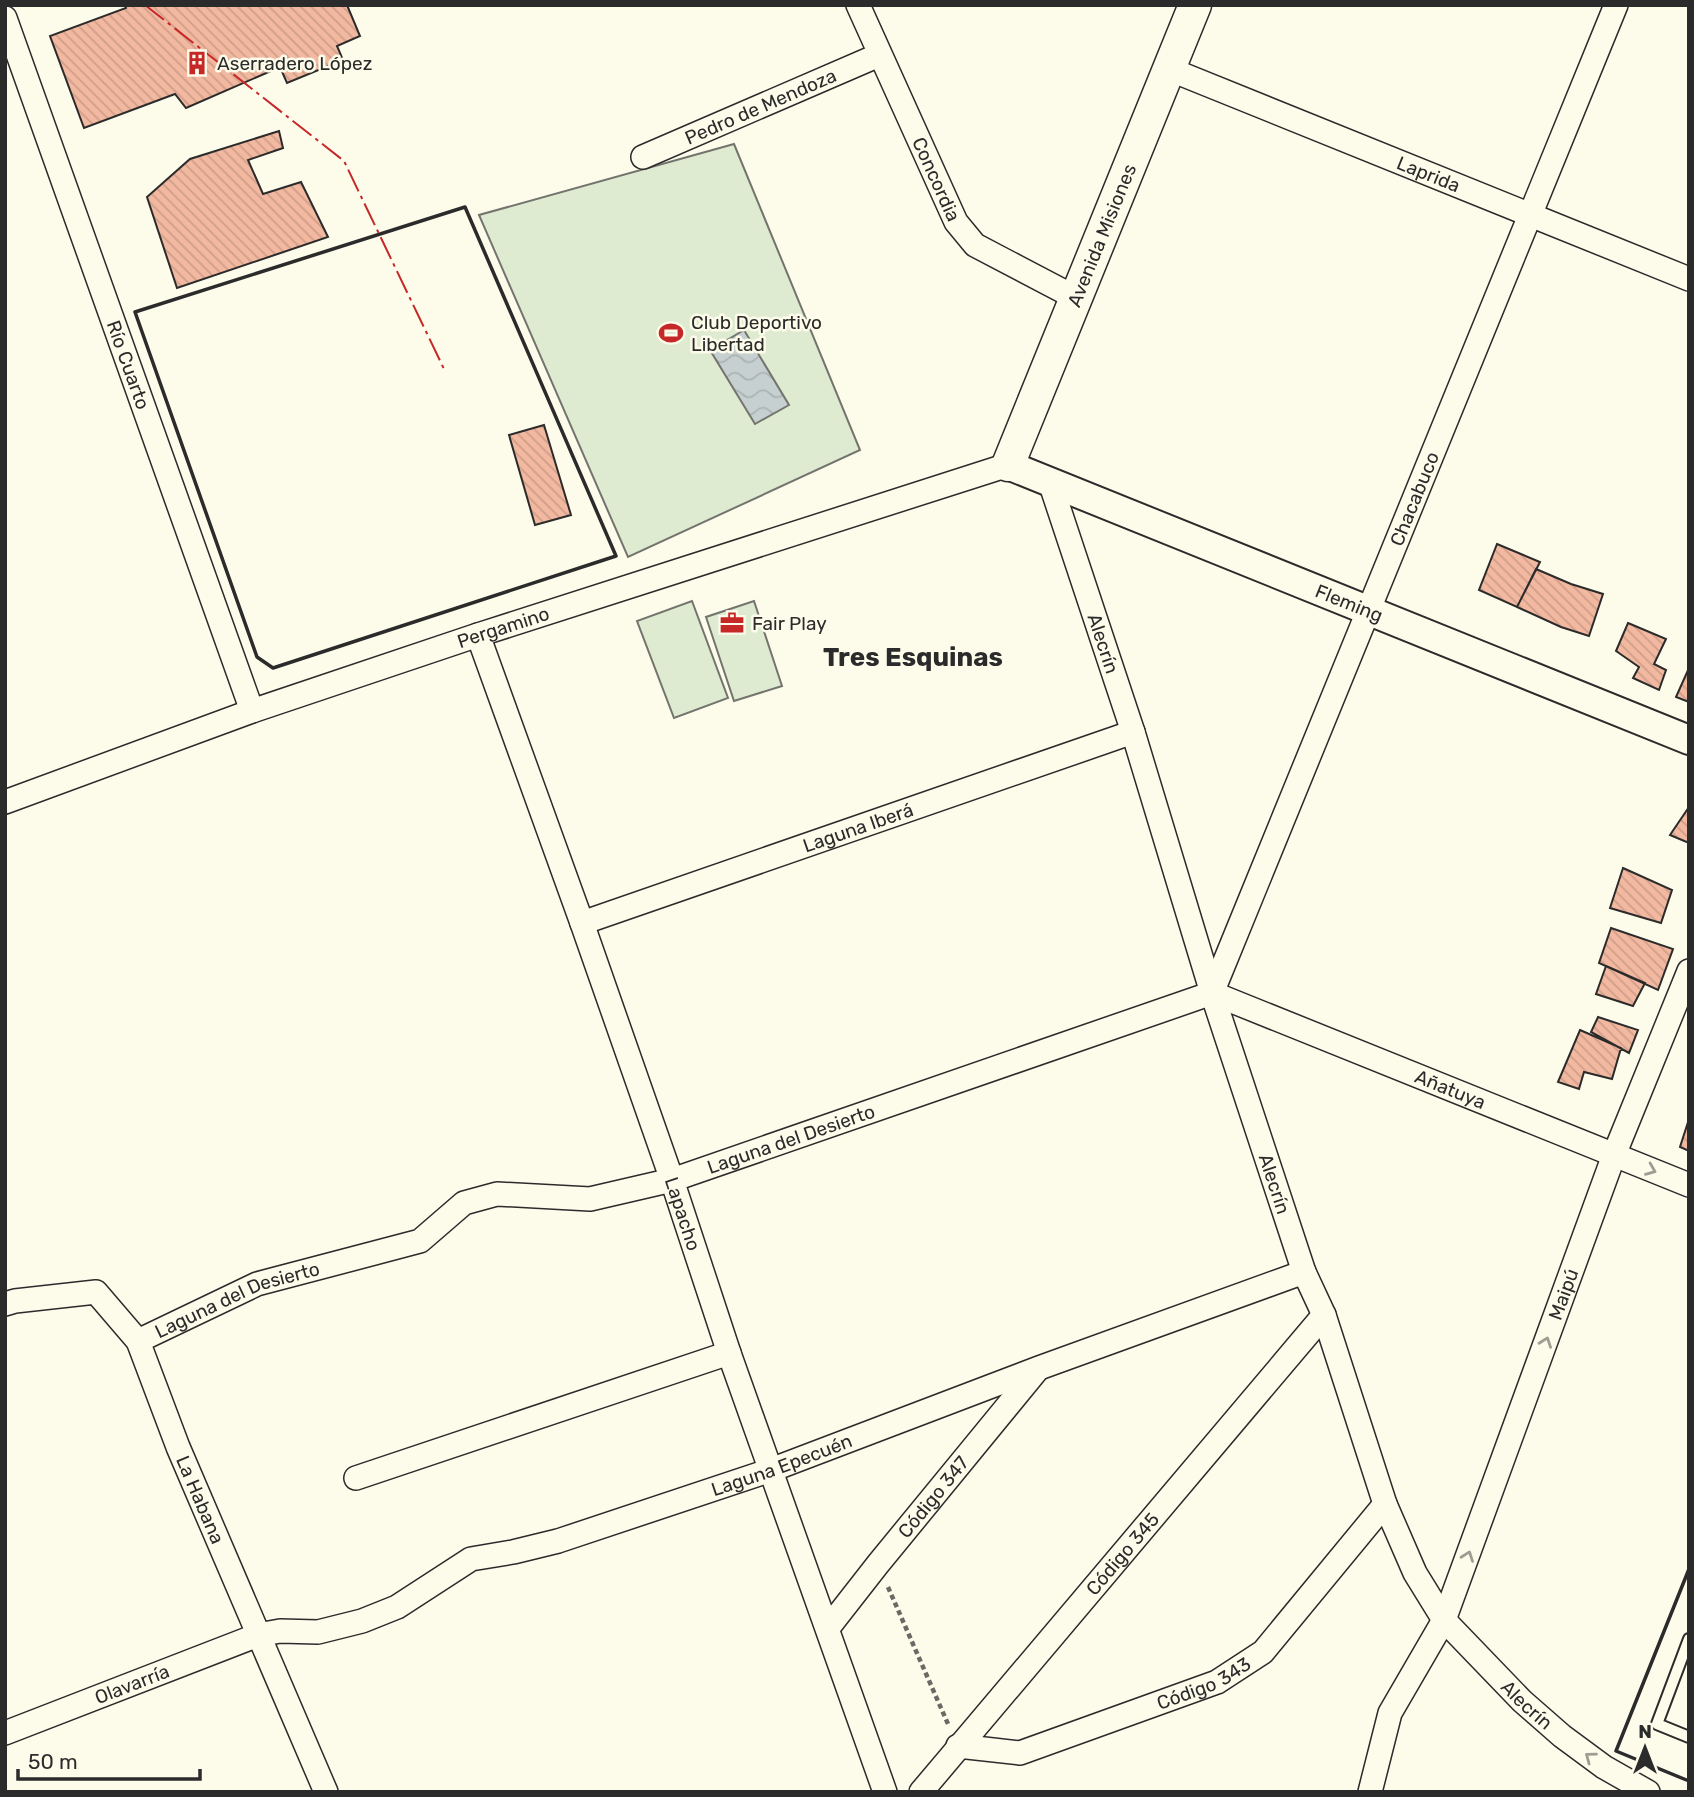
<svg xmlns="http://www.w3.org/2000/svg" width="1694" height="1797" viewBox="0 0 1694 1797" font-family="Rubik,sans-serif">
<defs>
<pattern id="water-waves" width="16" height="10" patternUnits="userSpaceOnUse" patternTransform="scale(1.75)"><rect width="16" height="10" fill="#c7d0d0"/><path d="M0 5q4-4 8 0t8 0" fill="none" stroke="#abb3b3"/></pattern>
<pattern id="building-back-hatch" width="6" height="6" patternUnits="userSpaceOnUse" patternTransform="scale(1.75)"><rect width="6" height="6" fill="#f2b8a0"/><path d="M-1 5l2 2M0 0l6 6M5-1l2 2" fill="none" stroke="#d09e8a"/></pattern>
</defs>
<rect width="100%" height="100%" fill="#fdfbea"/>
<path fill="#deebd1" stroke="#74746e" stroke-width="2" d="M734 144 860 450 628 557 479 215Z
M692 601 728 698 674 718 637 621Z
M754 601 782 686 734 701 706 617Z"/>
<path fill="url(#water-waves)" stroke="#74746e" stroke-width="2" d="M744 330 789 405 755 424 710 350Z"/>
<path fill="url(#building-back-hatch)" stroke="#2b2b2b" stroke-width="2" d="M125 5H347L360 36 337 46 343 60 287 83 280 67 186 108 175 94 84 128 50 36 126 8Z
M279 131 283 148 248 160 263 194 301 182 328 237 177 288 147 197 190 159Z
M544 425 571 515 535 525 509 435Z
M1497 544 1540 562 1517 607 1479 590Z
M1536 569 1571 584 1603 594 1589 636 1561 627 1517 607Z
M1628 623 1666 639 1654 664 1666 670 1659 690 1633 678 1639 667 1616 651Z
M1689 668V702L1676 697Z
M1689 807V843L1670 835Z
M1623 868 1672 890 1661 923 1610 908Z
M1611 928 1673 949 1658 990 1599 963Z
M1606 966 1645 983 1633 1006 1596 994Z
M1598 1017 1638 1030 1629 1053 1591 1032Z
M1580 1030 1621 1048 1612 1079 1584 1072 1579 1089 1558 1082Z
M1689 1119V1151L1680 1147Z"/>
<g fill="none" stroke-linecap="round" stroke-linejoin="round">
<g stroke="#2b2b2b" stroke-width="14">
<path id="service" d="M1689 1639 1657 1724 1689 1737"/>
</g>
<g stroke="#2b2b2b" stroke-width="26">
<g id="minor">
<path id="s1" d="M858 5 956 222 975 245 1076 298"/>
<path id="s2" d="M5 18 252 711"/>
<path id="s3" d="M1169 69 1689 279"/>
<path id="s4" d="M643 157 879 55"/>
<path id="s5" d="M1050 482 1133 732 1212 993 1304 1272 1324 1315 1385 1504 1415 1573 1444 1620 1522 1701 1562 1736 1604 1767 1648 1792"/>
<path id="s6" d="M478 635 582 923 672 1180 729 1353 885 1792"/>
<path id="s7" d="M5 802 252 711 478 635 1008 465"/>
<path id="s8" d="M582 923 1133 732"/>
<path id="s9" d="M1212 993 1616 5"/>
<path id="s10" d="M1212 993 1689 1185"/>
<path id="s11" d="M5 1304 15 1301 96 1292 138 1341 178 1447 326 1792"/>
<path id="s12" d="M138 1341 257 1284 420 1241 464 1203 497 1194 590 1199 672 1180 1212 993"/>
<path d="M356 1478 729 1353"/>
<path id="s13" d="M828 1628 878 1564 1037 1370"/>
<path id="s14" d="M5 1733 258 1635 280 1631 318 1632 362 1621 397 1607 471 1559 513 1552 558 1541 771 1470 1039 1368 1304 1272"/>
<path id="s15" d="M958 1746 1020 1753 1217 1682 1263 1652 1385 1504"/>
<path id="s16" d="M921 1792 1324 1315"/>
<path id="s17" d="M1370 1792 1390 1713 1444 1620 1614 1155 1689 971"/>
</g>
</g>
<g stroke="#2b2b2b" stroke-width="32">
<g id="tertiary">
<path id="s18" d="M1008 465 1689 740"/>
</g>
</g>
<g stroke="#2b2b2b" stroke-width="35">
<g id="secondary">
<path id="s19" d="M1008 465 1195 5"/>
</g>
</g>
<path stroke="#6a6964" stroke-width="4.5" stroke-dasharray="5 3.5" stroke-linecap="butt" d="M888 1587 948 1724"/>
<use href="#service" stroke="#fdfbea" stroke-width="10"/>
<use href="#minor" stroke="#fdfbea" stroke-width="23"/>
<use href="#tertiary" stroke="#fdfbea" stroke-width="28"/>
<use href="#secondary" stroke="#fdfbea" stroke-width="32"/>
<path stroke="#2b2b2b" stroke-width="3.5" d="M465 207 616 556 273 668 257 657 135 312Z
M1689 1569 1616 1751 1689 1781"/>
<path stroke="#c62828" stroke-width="2" stroke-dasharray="24 5 3.5 5" stroke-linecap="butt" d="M145 5 344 161 444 369"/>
</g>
<defs><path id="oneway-chevron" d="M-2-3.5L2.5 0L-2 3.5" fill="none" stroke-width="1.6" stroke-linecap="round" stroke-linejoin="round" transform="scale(1.75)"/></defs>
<g stroke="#9e9d94">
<use href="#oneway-chevron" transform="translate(1651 1170) rotate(22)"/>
<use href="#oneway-chevron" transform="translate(1546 1342) rotate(-70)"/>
<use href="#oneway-chevron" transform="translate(1468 1556) rotate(-70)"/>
<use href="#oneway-chevron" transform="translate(1590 1757) rotate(-143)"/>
</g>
<defs>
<g id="building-bare" transform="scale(1.89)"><path d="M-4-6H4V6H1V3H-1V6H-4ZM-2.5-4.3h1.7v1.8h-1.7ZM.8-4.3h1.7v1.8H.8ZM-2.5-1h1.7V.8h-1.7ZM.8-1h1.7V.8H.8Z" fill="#c62828" stroke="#fdfbea" stroke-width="2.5" paint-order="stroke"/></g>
<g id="stadium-bare" transform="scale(1.89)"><path d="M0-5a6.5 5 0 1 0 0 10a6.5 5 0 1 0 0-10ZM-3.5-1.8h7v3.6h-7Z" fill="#c62828" stroke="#fdfbea" stroke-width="2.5" paint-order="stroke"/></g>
<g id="office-bare" transform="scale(1.89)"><path d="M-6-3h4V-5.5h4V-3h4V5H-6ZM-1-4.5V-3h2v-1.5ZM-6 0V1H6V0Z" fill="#c62828" stroke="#fdfbea" stroke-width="2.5" paint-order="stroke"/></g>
</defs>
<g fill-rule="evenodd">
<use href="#building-bare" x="197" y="63"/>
<use href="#stadium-bare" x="671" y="333"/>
<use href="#office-bare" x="732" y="623"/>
</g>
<g text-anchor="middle" stroke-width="5" stroke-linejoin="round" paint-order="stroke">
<g font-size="19" fill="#2b2b2b" stroke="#fdfbea" text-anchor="start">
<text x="217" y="70">Aserradero López</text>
<text x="691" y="329">Club Deportivo<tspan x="691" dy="22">Libertad</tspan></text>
<text x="752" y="630">Fair Play</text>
</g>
<g font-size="19" fill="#2b2b2b" stroke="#fdfbea">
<text dy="7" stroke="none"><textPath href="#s4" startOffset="128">Pedro de Mendoza</textPath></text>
<text dy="7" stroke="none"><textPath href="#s3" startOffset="280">Laprida</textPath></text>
<text dy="7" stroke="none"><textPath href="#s1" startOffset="191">Concordia</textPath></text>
<text dy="7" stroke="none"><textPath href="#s19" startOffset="248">Avenida Misiones</textPath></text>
<text dy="7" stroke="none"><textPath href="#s2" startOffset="368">Río Cuarto</textPath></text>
<text dy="7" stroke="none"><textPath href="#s9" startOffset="534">Chacabuco</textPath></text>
<text dy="7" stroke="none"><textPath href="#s18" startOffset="368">Fleming</textPath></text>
<text dy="7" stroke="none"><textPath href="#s7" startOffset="528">Pergamino</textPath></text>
<text dy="7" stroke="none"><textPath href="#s5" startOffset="170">Alecrín</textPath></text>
<text dy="7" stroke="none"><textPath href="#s8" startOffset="292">Laguna Iberá</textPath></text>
<text dy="7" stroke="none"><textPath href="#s10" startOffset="257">Añatuya</textPath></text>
<text dy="7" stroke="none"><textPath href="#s12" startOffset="696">Laguna del Desierto</textPath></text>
<text dy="7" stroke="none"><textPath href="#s5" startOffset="737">Alecrín</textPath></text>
<text dy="7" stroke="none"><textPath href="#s6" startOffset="614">Lapacho</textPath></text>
<text dy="7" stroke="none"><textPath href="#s17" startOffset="536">Maipú</textPath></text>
<text dy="7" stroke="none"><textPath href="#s12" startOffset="108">Laguna del Desierto</textPath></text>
<text dy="7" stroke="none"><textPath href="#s14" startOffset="828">Laguna Epecuén</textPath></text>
<text dy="7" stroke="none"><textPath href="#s13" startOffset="168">Código 347</textPath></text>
<text dy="7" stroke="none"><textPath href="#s11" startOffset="327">La Habana</textPath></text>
<text dy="7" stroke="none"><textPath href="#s16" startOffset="312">Código 345</textPath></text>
<text dy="7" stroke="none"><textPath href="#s15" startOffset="259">Código 343</textPath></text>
<text dy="7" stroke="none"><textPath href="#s14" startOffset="136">Olavarría</textPath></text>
<text dy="7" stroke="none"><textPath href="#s5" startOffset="1325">Alecrín</textPath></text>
</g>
<g font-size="26" font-weight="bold" fill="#2b2b2b" stroke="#fdfbea">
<text x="913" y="666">Tres Esquinas</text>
</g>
</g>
<rect width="1694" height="1797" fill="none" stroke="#2b2b2b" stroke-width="14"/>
<g transform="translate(1645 1748)" stroke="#fdfbea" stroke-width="5" paint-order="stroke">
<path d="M0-5L12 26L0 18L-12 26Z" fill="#2b2b2b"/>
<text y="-10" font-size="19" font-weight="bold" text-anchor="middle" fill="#2b2b2b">N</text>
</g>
<path d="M18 1769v10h182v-10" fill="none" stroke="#2b2b2b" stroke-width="3.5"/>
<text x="28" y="1769" font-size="21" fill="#2b2b2b" stroke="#fdfbea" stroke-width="5" paint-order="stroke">50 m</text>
</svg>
